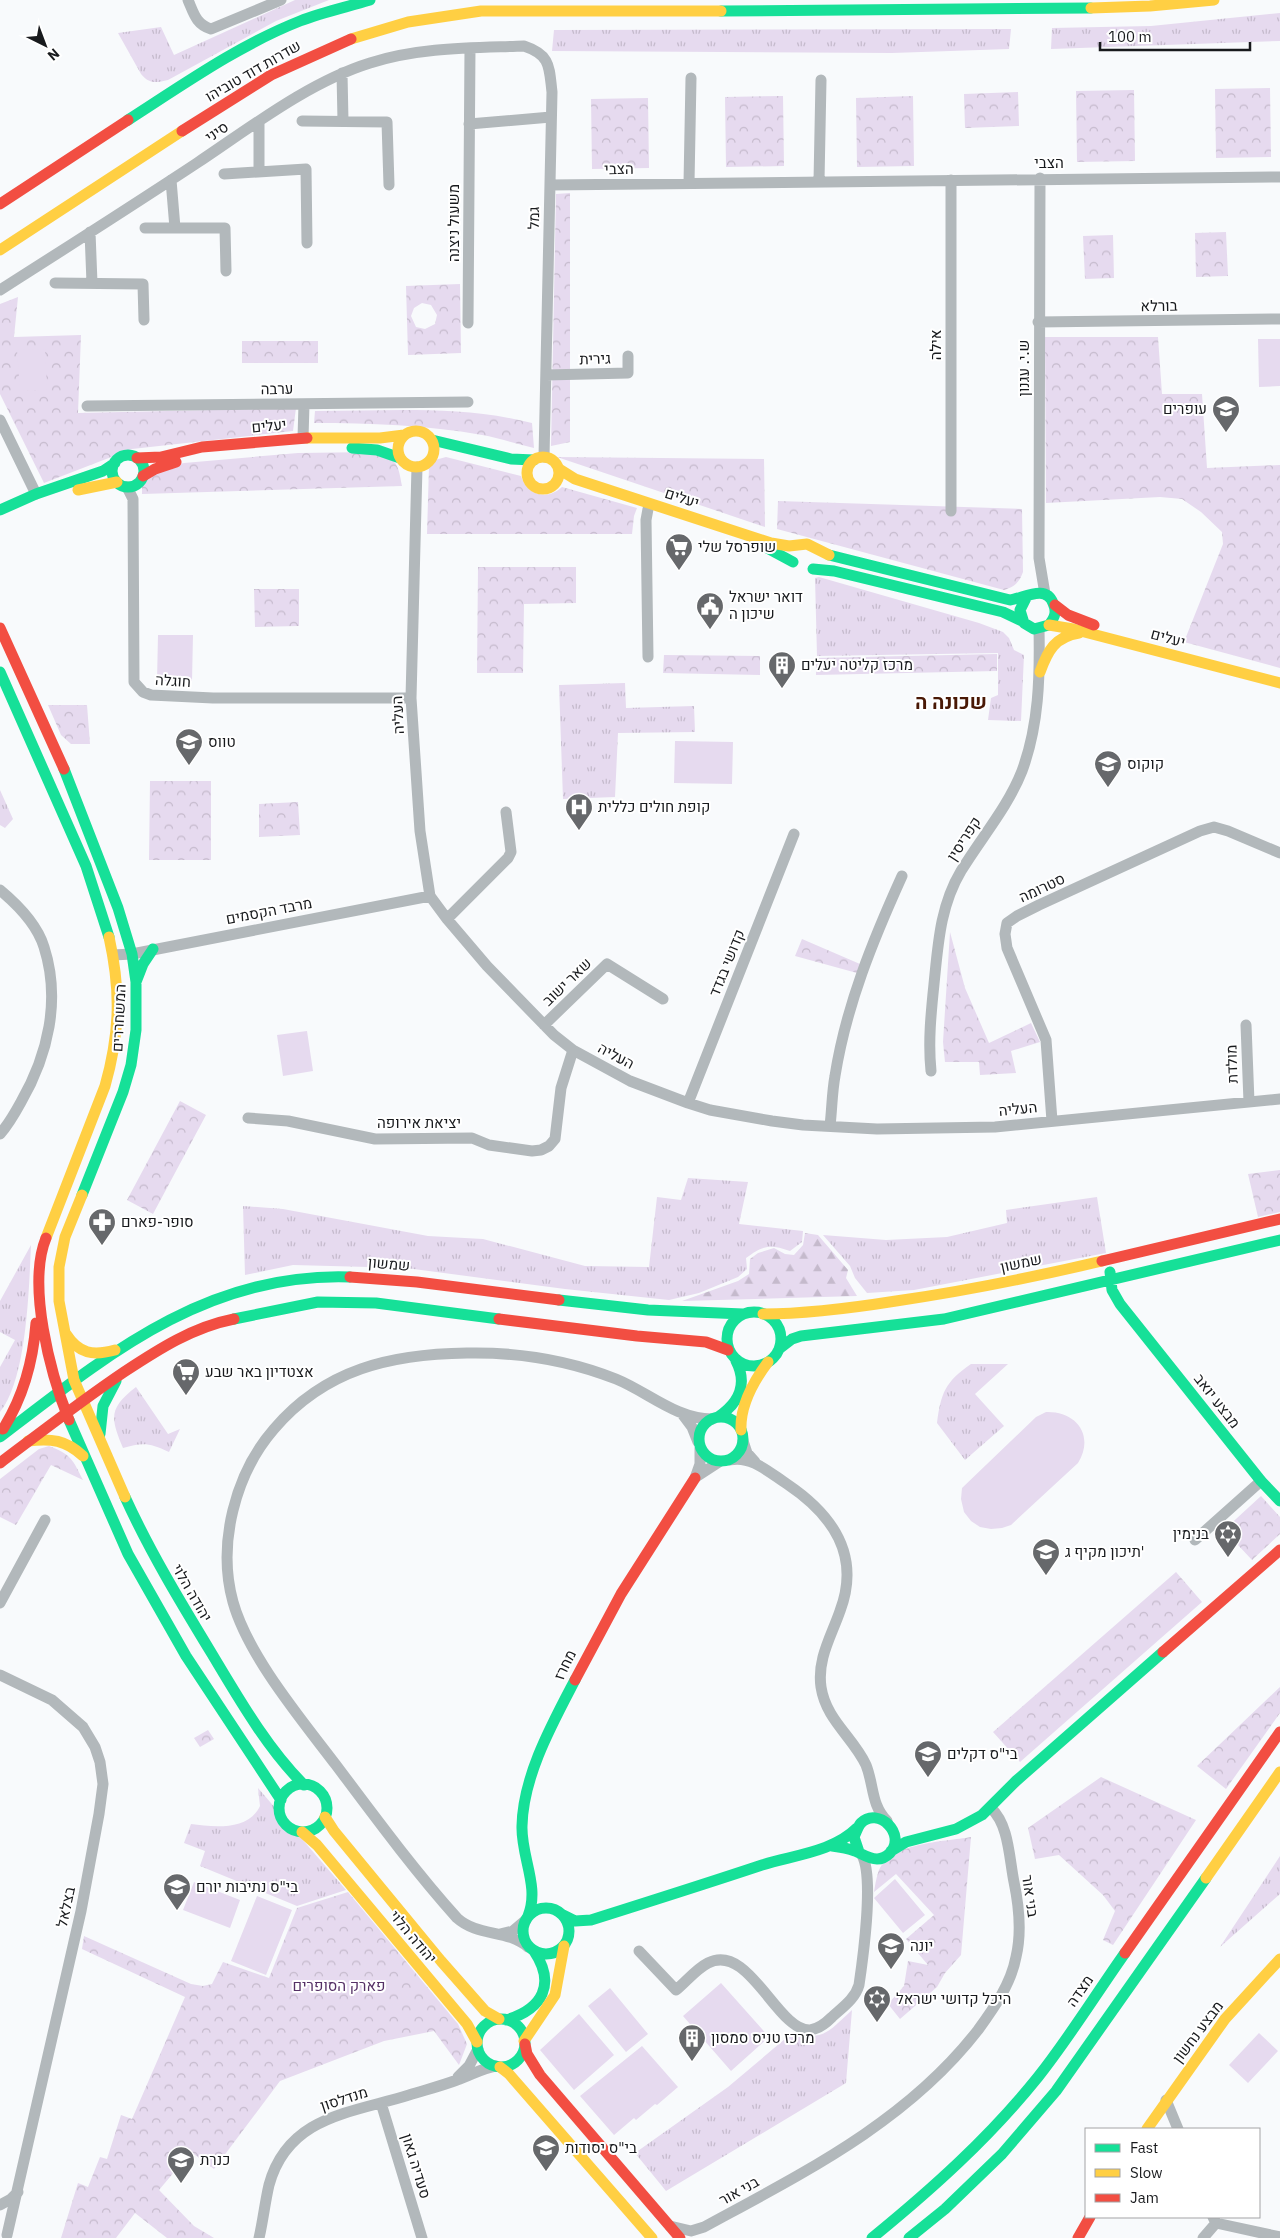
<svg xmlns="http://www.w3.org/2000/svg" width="1280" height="2238" viewBox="0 0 1280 2238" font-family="'IBM Plex Sans',Heebo,sans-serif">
<defs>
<pattern id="grass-tufts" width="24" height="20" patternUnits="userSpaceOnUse" patternTransform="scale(1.25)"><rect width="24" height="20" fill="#e6daef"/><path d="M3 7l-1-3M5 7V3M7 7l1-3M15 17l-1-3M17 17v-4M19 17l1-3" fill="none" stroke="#c5bacc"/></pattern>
<pattern id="forest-firs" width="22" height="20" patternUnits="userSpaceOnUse" patternTransform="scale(1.25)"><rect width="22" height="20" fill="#e6daef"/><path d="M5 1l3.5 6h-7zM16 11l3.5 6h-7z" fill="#c5bacc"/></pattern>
<pattern id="park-crowns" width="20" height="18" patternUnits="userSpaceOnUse" patternTransform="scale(1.25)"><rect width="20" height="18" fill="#e6daef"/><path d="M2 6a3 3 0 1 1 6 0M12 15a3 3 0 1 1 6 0" fill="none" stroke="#c5bacc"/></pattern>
</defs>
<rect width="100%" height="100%" fill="#f8fafc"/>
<path fill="url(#grass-tufts)" d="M295 0H329L276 21 168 80C156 83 149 84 141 74L118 33 161 27 174 55Z
M1280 13V41L1051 49 1052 28 1151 26Z
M1011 29 1009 49 892 53 552 51 554 30Z
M819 577 979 623 1003 632 1009 638 1014 650 1024 655 1021 721 988 720 991 698 998 695V653L817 656 815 578Z
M625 683 626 708 694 706 695 732 618 733 615 797 563 799 559 685Z
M0 790 13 819 5 828 0 825Z
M688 1178 748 1182 739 1224 803 1231 802 1242 790 1251C770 1244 763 1245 746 1258L747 1269 738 1277 699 1293 669 1300 565 1289 406 1268 293 1265 245 1275 243 1206 283 1209 428 1236 483 1239 585 1266 649 1267 657 1197 681 1200Z
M1097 1197 1106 1253 914 1290 867 1293 855 1278 850 1266 823 1235 886 1240 947 1237 1007 1223 1006 1210Z
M31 1245C29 1288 27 1379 0 1412V1367L15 1340 0 1332V1301Z
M971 1364H1008L975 1394 1004 1426 965 1460 937 1423C941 1393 945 1382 971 1364Z
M136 1387 168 1434 180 1429 169 1452C150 1443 143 1442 123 1448 110 1417 109 1408 136 1387Z
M258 1788 346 1890 297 1906 200 1866 205 1851 184 1843 191 1824C214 1827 248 1831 260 1806Z
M1280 1856V1894L1220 1947Z
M852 2010 846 2083 666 2191 635 2153 728 2087 792 2033C824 2042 830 2030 852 2010Z"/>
<path fill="url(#forest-firs)" d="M805 1233 818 1235 848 1270 846 1278 857 1296 682 1301 738 1281 749 1274 750 1259 758 1253 774 1248 785 1254 794 1255 803 1245Z"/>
<path fill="url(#park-crowns)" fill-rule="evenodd" d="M1270 88 1271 157 1216 158 1215 89Z
M1134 90 1135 161 1077 162 1076 91Z
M1018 92 1019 126 965 128 964 94Z
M783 96 784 166 726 167 725 97Z
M913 96 914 166 857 167 856 98Z
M648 98 649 168 592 169 591 99Z
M570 193V442L551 446 556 194Z
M1226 232 1228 276 1196 277 1195 233Z
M1113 235 1114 278 1085 279 1083 236Z
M460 284 461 353 408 355 406 286ZM422 303 431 305 437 315 435 324 425 329 416 327 411 316 414 308Z
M18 297 14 337 81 335 78 413 296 408 293 431 132 449 44 483 0 394V304Z
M1045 337H1158L1162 394H1202L1207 468 1280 465V668L1184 642 1223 544 1222 532 1201 512 1182 499 1160 497 1046 503Z
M242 341H318V363H242Z
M315 411C387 411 462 405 532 423L534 448C517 444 499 438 482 435 426 425 370 423 314 423Z
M374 452C397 459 398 463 402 486L142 494V473L184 463 298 453Z
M446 457 521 476C527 495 547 501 562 487L637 508 634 516 632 534H427L429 466 435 460Z
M557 457 764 459 765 527Z
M778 501 1022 509 1023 572C1019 583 1015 586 1004 590L777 529Z
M478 567H576V603L524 604 523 673H477Z
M254 589H299V626L255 627Z
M997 654V671L816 675V658Z
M664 655 760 656V675L663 673Z
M48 705H87L90 744H71L61 735Z
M150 781H211V860H149Z
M298 802 300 835 259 837V804Z
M950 932 965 988 989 1043 1031 1023 1040 1042 1011 1051 1016 1073 980 1075 979 1062H945L943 1042Z
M802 939 860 964 857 973 795 956Z
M180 1101 206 1115 153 1214 127 1200Z
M1280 1170V1212L1258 1217 1248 1174Z
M49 1446C71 1454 73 1460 83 1480L51 1465 16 1525 0 1517V1479L39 1449Z
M1261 1496 1280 1517V1534L1252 1560 1224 1530Z
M1176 1572 1202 1602 1020 1762 993 1732Z
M1280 1687V1713L1226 1789 1197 1766Z
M208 1730 214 1739 200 1747 194 1738Z
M1101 1777 1196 1820 1113 1945 1103 1940 1115 1911 1103 1895 1059 1855 1035 1859 1028 1828Z
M971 1837 961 1955 945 1973 937 1987 900 2019 888 2004 904 1986 908 1961 928 1965 906 1939 934 1915 896 1874 874 1892C875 1886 876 1879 878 1873 888 1842 944 1842 971 1837Z
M348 1892 458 2024 467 2044 459 2065 434 2031 384 2041 280 2081 214 2169 191 2152 159 2190 194 2226 214 2238H167L135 2213 116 2238H61L78 2183 88 2187 100 2157 107 2159 121 2115 132 2119 185 1997 82 1949 84 1936 191 1984 203 1986 212 1984 223 1962 269 1978 297 1908Z"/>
<path fill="#e6daef" d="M1258 339H1280V386L1259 387Z
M45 349 47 390 20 391 17 350Z
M158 635H193L192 681H157Z
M675 741 733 742 732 784 674 783Z
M307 1031 313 1071 283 1076 277 1035Z
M1046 1412C1076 1411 1095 1435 1078 1463L1011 1525 1002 1528 991 1529 980 1527 971 1521 964 1512 961 1499 962 1488 1036 1417Z
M895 1879 925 1915 903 1933 874 1898Z
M194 1882 240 1900 230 1928 183 1910Z
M257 1896 292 1910 266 1975 231 1961Z
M721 1983 769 2037 731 2071 683 2016Z
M610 1988 648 2034 626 2052 588 2006Z
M579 2014 614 2055 574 2090 540 2050Z
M1259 2033 1278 2051 1248 2083 1229 2065Z
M642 2046 678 2087 657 2105 655 2104 636 2120 634 2118 614 2135 580 2096Z"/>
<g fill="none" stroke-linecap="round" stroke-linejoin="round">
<path stroke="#b2b8bb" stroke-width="11" d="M188 0C194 14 196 24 211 29L281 0
M342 73 343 121
M302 121 387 122 389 185
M259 122V172
M469 124 551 117
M224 174 306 169 307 243
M1040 178 1039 558 1045 594
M171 180 175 228
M951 180V511
M819 181 821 80
M689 183 691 78
M550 185 1280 177
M145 228H225L226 271
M90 232 92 283
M55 283 143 284 144 320
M0 290C66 248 132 206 197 163 251 127 309 82 370 63 420 47 473 48 524 46 551 55 549 67 552 92L544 457
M1038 322 1280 319
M468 323 470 48
M546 375 628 373V356
M87 406 468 402
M0 420 36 494
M303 438 304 404
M417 467 411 698 420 831 430 896 447 919 487 966 554 1035 573 1050 630 1081 688 1103 710 1110 772 1121 803 1125 877 1129 995 1127 1280 1099
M127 487 133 499 134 682 143 692 151 695 213 698H411
M648 509 646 520 648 657
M0 890C18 905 37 924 44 947 61 1000 48 1055 21 1102 15 1113 9 1124 0 1134
M447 919 508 858 511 852 506 812
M113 955 132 954 430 896
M544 1025 607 964 663 999
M1246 1025 1249 1102
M931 1071C928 1042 931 1013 934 984 938 945 940 906 961 871 981 838 1008 807 1022 771 1039 725 1040 677 1039 629
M688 1103 794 834
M248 1118 288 1121 375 1139 472 1138 489 1145 532 1151 541 1150 549 1146 555 1139 561 1088 573 1050
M1052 1121 1046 1040 1007 948 1005 934 1007 923 1017 916 1039 905 1200 831 1214 827 1228 831 1280 853
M830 1126C832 1109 832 1092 835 1076 846 1006 873 940 902 876
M683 1415 692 1427 698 1442
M743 1441 747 1453 755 1462
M730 1460C751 1455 770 1473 787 1484 833 1515 861 1555 840 1611 831 1637 817 1659 821 1687 826 1720 853 1737 866 1765 874 1785 871 1805 887 1821
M696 1477 719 1462
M695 1478 700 1464V1448
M1195 1540 1261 1481
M0 1603 45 1520
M0 1675 52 1700 83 1727 95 1747 100 1762 103 1784 99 1814 81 1911 7 2235
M500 1934 513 1931 526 1920
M528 1947C507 1929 478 1937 457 1918 414 1870 375 1817 336 1765 302 1720 248 1656 233 1602 217 1544 235 1474 274 1429 325 1369 391 1354 467 1353 519 1352 568 1360 616 1379 648 1392 676 1419 712 1419
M639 1951 676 1990C686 1982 696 1969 708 1963 749 1942 777 2031 810 2030 819 2029 826 2023 832 2017 843 2007 855 1999 859 1985 863 1958 874 1877 862 1855
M458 2077 469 2066 478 2049
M1166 2100 1178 2129
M381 2103 422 2238
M0 2205 11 2199 18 2192
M1213 2217 1216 2223 1280 2237
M670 2226 691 2231 704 2227C803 2173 907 2122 978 2030 994 2008 1011 1984 1016 1957 1022 1932 1019 1906 1014 1882 1009 1857 1009 1825 991 1808
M259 2238C263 2221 265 2202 269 2185 288 2116 351 2113 409 2095 425 2090 441 2086 457 2080 470 2076 482 2068 496 2066
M1203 2238 1216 2223"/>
<path stroke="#16e098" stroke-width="11" d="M721 11 1091 8
M128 120C184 84 239 45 300 21 323 12 347 7 370 0
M432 440 511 459 534 460
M352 448 377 450 400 458
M112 471a16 16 0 1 1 32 0a16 16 0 1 1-32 0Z
M0 510 36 494 103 471 115 463
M767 548 793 562
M829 555 1010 600C1024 598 1046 584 1053 603 1057 612 1055 617 1049 625L1034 629 1024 623 1020 610 1027 596
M813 569 834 571 1003 612 1022 621
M0 672 86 866 109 937
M64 769 118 908 132 954 136 982V1030L131 1065 123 1092 82 1195
M136 982 143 964 153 949
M1110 1272 1112 1290 1120 1304 1261 1481 1280 1501
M559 1300 648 1310 743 1314
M727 1339a27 27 0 1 1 54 0a27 27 0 1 1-54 0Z
M234 1319 318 1302 376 1303 499 1319
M779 1349 792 1339 801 1336 944 1319 1280 1240
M699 1439a22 22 0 1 1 44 0a22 22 0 1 1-44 0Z
M718 1417C739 1403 748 1384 736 1361
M69 1420 128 1554 186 1656 281 1800
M100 1434 103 1406 116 1381
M0 1437C107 1355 207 1272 350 1277
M125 1497C150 1552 181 1603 212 1654 239 1699 267 1748 304 1785
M279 1808a24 24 0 1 1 48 0a24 24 0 1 1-48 0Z
M832 1846C840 1847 847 1848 855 1851 862 1854 869 1859 877 1859 882 1859 887 1856 890 1853 907 1834 878 1806 861 1823 858 1826 856 1833 854 1837L859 1852
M891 1851 906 1842 956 1829 982 1815 1016 1781 1163 1652
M523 1931a23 23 0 1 1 46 0a23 23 0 1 1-46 0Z
M563 1915 575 1921 591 1920C648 1902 705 1884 762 1865 794 1855 833 1852 857 1828
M528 1916C540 1887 521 1857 522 1826 523 1776 552 1724 575 1680
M477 2043a24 24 0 1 1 48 0a24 24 0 1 1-48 0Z
M506 2020C543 2009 556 1984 534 1951
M872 2238C932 2189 989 2138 1038 2077 1069 2038 1096 1994 1125 1953
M909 2238 945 2209 1002 2154 1056 2091 1206 1878"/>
<path stroke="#ffcf43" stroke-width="11" d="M1091 8 1150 6 1214 0
M351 39 408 22 481 11H721
M0 250 182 131
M398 449a18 18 0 1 1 36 0a18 18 0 1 1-36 0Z
M307 438H380L404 435
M527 473a16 16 0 1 1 32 0a16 16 0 1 1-32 0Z
M559 469 575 479 771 543 789 546 807 544 829 555
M78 490 117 482
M1049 625 1073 629 1280 683
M1040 672C1048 650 1055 637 1079 633
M82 1195 65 1237 59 1267V1301L74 1380 125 1497
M46 1238 105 1086C120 1033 121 991 109 937
M763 1314C808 1314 852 1308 896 1301 965 1291 1034 1277 1102 1261
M66 1334C79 1354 93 1356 115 1350
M741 1430C740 1405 753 1382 768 1362
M28 1441C51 1438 66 1440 83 1456
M325 1817 334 1831 441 1961 485 2011 499 2019
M302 1832 317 1845 467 2024 477 2042
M1206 1878 1280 1772
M524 2041 555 1995 564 1946
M500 2067 509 2074 652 2238
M1147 2129 1225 2019 1280 1959"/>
<path stroke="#f24e42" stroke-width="11" d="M182 131 271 75 351 39
M0 204 128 120
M137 458 161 457 202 447 307 438
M143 476 155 469 176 462
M1055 605 1068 615 1094 625
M0 628 64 769
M46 1238C27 1285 50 1373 69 1420
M1102 1261 1280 1219
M350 1277 417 1282 559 1300
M499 1319 637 1336 706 1342 728 1350
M3 1429C24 1396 33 1362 36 1323
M0 1463C41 1432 81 1401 124 1372 159 1349 193 1327 234 1319
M1163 1652 1280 1550
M575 1680 621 1594 695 1478
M1125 1953 1280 1732
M525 2044 527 2054 540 2075 680 2238
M1078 2238 1090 2217"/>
</g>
<defs>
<g id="school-pin" transform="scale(1.4375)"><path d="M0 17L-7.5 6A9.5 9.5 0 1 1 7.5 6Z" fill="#66686b" stroke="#fff"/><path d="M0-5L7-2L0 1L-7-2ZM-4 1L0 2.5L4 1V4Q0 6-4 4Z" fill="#fff"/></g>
<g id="supermarket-pin" transform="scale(1.4375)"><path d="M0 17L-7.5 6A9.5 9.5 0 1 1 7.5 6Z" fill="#66686b" stroke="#fff"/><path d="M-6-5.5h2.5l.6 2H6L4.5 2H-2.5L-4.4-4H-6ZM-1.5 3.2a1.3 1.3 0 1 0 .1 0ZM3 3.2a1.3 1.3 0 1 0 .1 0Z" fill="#fff"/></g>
<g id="civic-pin" transform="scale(1.4375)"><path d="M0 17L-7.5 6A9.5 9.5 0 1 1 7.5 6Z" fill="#66686b" stroke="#fff"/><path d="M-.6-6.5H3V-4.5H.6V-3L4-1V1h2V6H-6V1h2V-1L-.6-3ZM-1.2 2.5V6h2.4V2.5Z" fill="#fff"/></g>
<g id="building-pin" transform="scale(1.4375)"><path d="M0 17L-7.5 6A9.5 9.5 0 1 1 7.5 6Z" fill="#66686b" stroke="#fff"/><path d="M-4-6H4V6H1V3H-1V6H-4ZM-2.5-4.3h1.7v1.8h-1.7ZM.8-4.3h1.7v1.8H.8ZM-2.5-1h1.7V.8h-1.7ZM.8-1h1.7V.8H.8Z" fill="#fff"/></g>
<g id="hospital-pin" transform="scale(1.4375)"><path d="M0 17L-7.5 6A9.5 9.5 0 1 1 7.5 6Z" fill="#66686b" stroke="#fff"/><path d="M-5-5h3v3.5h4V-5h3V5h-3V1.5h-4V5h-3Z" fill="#fff"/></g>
<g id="pharmacy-pin" transform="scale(1.4375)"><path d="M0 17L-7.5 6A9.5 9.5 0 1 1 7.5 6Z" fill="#66686b" stroke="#fff"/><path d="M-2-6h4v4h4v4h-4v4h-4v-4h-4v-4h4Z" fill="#fff"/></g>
<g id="synagogue-pin" transform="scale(1.4375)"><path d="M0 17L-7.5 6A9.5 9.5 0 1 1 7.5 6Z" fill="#66686b" stroke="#fff"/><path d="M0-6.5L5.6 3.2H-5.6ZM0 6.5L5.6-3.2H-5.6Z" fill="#fff"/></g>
</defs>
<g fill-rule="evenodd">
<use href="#school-pin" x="1226" y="409"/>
<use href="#supermarket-pin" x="679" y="547"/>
<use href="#civic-pin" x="710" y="606"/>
<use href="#building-pin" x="782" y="665"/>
<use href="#school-pin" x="189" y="742"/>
<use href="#school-pin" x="1108" y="764"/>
<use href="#hospital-pin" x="579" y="807"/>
<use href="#pharmacy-pin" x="102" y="1222"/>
<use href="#supermarket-pin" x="186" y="1372"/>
<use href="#synagogue-pin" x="1228" y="1534"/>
<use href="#school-pin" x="1046" y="1552"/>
<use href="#school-pin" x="928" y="1754"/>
<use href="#school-pin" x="177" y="1887"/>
<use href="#school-pin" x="891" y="1946"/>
<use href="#synagogue-pin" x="877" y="1999"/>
<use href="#building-pin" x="692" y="2038"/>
<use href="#school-pin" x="546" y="2148"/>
<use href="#school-pin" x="181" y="2160"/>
</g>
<g text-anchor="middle" stroke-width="4" stroke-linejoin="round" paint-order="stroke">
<g font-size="15" fill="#181a1d" stroke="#fff">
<text transform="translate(253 71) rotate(-30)" y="5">שדרות דוד טוביהו</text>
<text transform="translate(217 132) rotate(-34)" y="5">סיני</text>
<text x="1049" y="168">הצבי</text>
<text transform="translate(619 169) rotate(-1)" y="5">הצבי</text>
<text transform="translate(534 218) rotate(-89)" y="5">גמל</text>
<text transform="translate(454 223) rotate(-90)" y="5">משעול ניצנה</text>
<text transform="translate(1159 306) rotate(-1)" y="5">בורלא</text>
<text transform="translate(936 345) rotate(-90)" y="5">אילה</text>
<text transform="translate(595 359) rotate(-2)" y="5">גירית</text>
<text transform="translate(1024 368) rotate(-90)" y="5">ש.י. עגנון</text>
<text transform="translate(277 389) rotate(-1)" y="5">ערבה</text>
<text transform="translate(269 426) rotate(-5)" y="5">יעלים</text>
<text transform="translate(682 498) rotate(18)" y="5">יעלים</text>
<text transform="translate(1168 638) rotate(15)" y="5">יעלים</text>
<text transform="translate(173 681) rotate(4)" y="5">חוגלה</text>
<text transform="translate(398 715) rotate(-93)" y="5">העליה</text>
<text transform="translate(964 839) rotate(-57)" y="5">קפריסין</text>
<text transform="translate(1042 888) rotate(-25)" y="5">סטרומה</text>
<text transform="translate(269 911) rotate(-11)" y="5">מרבד הקסמים</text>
<text transform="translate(727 963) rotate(-68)" y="5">קדושי בגדד</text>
<text transform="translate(567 982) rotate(-44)" y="5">שאר ישוב</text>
<text transform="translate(119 1018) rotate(-87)" y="5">המשחררים</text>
<text transform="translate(616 1056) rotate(28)" y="5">העליה</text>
<text transform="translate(1232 1064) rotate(-92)" y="5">מולדת</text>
<text transform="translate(1018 1109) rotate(-6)" y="5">העליה</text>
<text x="419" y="1128">יציאת אירופה</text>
<text transform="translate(1021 1263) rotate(-12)" y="5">שמשון</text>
<text transform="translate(389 1264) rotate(5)" y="5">שמשון</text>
<text transform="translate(1217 1401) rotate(52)" y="5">מבצע יואב</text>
<text transform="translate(192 1593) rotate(60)" y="5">יהודה הלוי</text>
<text transform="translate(565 1665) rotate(-64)" y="5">מחרז</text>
<text transform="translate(1030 1896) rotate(82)" y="5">בני אור</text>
<text transform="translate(66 1907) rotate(-78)" y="5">בצלאל</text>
<text transform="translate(413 1937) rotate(50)" y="5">יהודה הלוי</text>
<text transform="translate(1080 1991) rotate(-55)" y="5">מצדה</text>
<text transform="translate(1198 2032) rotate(-53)" y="5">מבצע נחשון</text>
<text transform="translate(344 2099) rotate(-18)" y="5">מנדלסון</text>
<text transform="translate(416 2166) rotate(73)" y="5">סעדיה גאון</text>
<text transform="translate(739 2191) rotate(-29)" y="5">בני אור</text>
</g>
<g font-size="15" fill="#181a1d" stroke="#fff" text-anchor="start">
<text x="1207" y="414" text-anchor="end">עופרים</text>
<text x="698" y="552">שופרסל שלי</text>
<text x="729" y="602">דואר ישראל<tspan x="729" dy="17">שיכון ה</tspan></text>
<text x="801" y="670">מרכז קליטה יעלים</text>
<text x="208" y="747">טווס</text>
<text x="1127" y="769">קוקוס</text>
<text x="598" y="812">קופת חולים כללית</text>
<text x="121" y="1227">סופר-פארם</text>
<text x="205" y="1377">אצטדיון באר שבע</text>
<text x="1209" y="1539" text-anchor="end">בנימין</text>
<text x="1065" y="1557">תיכון מקיף ג'</text>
<text x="947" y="1759">בי"ס דקלים</text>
<text x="196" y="1892">בי"ס נתיבות יורם</text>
<text x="910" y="1951">יונה</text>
<text x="896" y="2004">היכל קדושי ישראל</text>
<text x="711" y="2043">מרכז טניס סמסון</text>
<text x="565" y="2153">בי"ס יסודות</text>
<text x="200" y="2165">כנרת</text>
</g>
<g font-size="15" fill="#553166" stroke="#fff">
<text x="339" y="1991">פארק הסופרים</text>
</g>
<g font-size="20" font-weight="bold" fill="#491805" stroke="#fff">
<text x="951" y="709">שכונה ה</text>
</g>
</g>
<rect x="1085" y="2128" width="175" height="90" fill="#ffffff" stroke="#a3a3a5"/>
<rect x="1095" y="2144" width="25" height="8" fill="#16e098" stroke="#a3a3a5"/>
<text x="1130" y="2153" font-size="15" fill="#181a1d">Fast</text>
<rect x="1095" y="2169" width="25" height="8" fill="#ffcf43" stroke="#a3a3a5"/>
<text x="1130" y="2178" font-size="15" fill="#181a1d">Slow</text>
<rect x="1095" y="2194" width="25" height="8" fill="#f24e42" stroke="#a3a3a5"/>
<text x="1130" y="2203" font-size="15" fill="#181a1d">Jam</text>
<g transform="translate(45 45) rotate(138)" stroke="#ffffff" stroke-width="4" paint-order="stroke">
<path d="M0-4L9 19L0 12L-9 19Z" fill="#181a1d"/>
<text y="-8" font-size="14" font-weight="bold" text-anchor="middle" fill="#181a1d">N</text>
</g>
<path d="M1100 42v8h150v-8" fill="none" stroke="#181a1d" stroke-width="2.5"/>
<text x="1108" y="42" font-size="15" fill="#181a1d" stroke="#ffffff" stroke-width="4" paint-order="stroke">100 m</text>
</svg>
